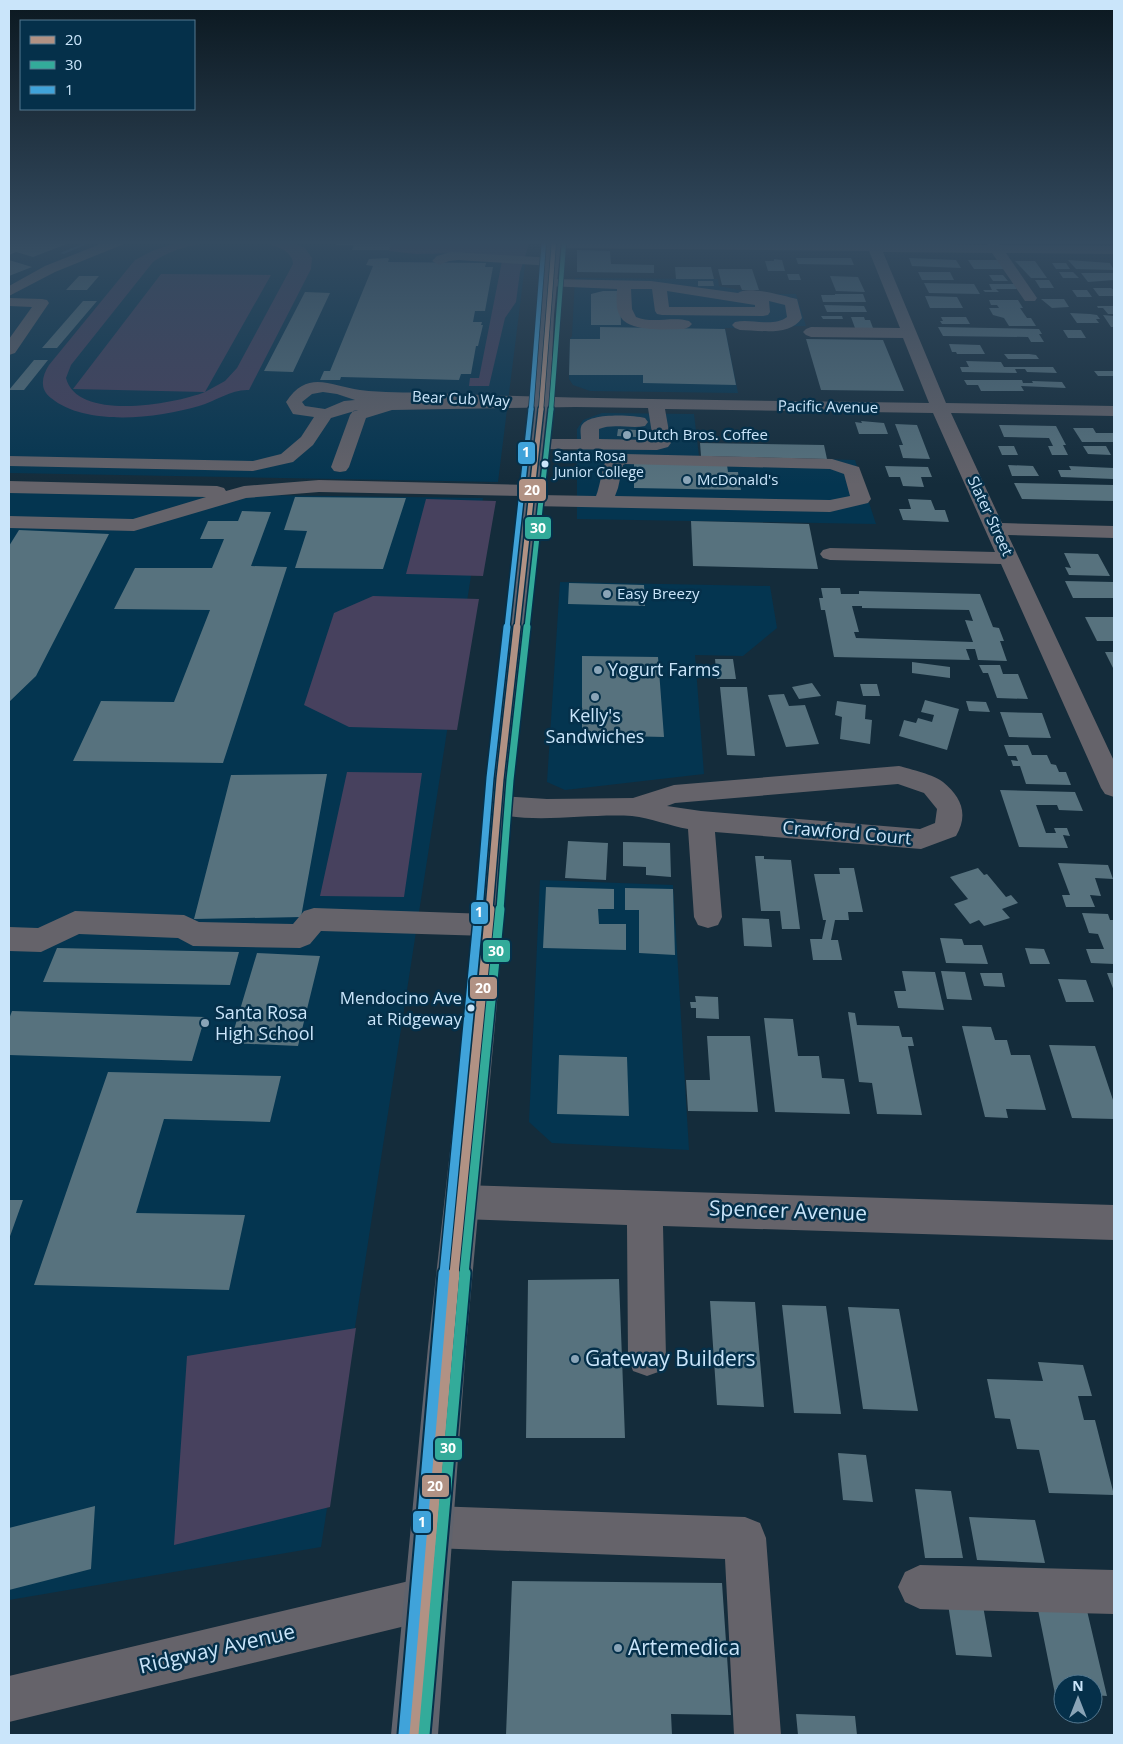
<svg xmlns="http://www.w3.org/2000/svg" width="1123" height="1744" viewBox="0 0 1123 1744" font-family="'Open Sans',sans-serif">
<rect width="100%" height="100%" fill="#142c3b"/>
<path fill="#043550" d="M9 241H528L498 482 9 473Z
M575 278 718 279 719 286 760 294H796L806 326 725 328 738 393 590 391 573 385 569 379 570 339 572 336Z
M602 413 694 414 699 456 855 460 876 524 577 519V429L583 420Z
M9 492 483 498 321 1547 9 1600Z
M560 582 770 586 777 628 743 656 695 655 704 774 565 790 547 782Z
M540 880 673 885 689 1150 552 1143 529 1122Z"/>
<path fill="#47415e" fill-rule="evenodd" d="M182 241H288L305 248 312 258 311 269 249 390C232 389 216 401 199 406 158 418 86 427 51 398 39 389 42 376 49 365L135 260 152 251ZM227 241C244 241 292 241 293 264L237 368 225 381 205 392 271 275 161 274 73 389 205 392C175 404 77 422 66 378L71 365 153 262C174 247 201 243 227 241Z
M390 241H530L520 272 516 302 505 318 489 386H469L470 378H479L503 256 461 253 416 254 389 251Z
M426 499 496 501 483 576 406 574Z
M373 596 479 599 457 730 349 727 304 705 334 613Z
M347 772 422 773 404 897 320 896Z
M356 1328 330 1507 174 1545 187 1356Z"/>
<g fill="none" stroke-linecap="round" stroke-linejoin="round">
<path fill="#276287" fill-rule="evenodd" d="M89 241H94L64 254 60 253Z"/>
</g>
<path fill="#57727e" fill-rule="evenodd" d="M9 241H69L72 242 33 257 16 252 9 255Z
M338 241H392L389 250H352L354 245H336Z
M577 250 610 251 611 264 654 265V273L577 272Z
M388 258 389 259 388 262 486 263 485 267H493L485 311H475L473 322H482L481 325H483L478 346H476L471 374H461L459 380 341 377 340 380H320L324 371H330L373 266 366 265 369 259Z
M796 258H851L854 265 798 264Z
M909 258 956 260 961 268 912 266Z
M774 259 782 260 785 271H768L765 261H774Z
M9 260 32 267 9 276Z
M968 260H998L1005 269H974Z
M1068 260 1110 263 1114 270 1076 269Z
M1015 261H1035L1047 278H1031Z
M1052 263H1066L1070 269H1056Z
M675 267H711L714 279H676Z
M718 269H752L759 290H742L740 285H722Z
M918 272H950L954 280H922Z
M1059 272H1073L1079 278H1063Z
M1081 273H1114V280L1088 282Z
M787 274H799L801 280H789Z
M989 275H1003L1008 281H993Z
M79 276H99L87 290H66Z
M830 276 858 277 865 292 836 291Z
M1035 280H1049L1054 288H1040Z
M698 281H713L714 286H698Z
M924 283 974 284 980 294 929 293Z
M989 284H1014L1017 289H996L999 292H985L983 290H992Z
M1093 288H1111L1114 290V296H1099Z
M1072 290H1087L1092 297H1077Z
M603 291H620L621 325H591V294Z
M305 292 330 293 293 372 264 371Z
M835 294H863L866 302H823L821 295H835Z
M925 296 957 297 963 308H930Z
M1041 299H1064L1069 307 1052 308Z
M989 300H1018L1023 308H1020L1027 318H1031L1036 326H1009L1004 318 993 315 989 308H999L997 305H991Z
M83 301H97L57 348H42Z
M824 305 864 306 867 312H827Z
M1097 306H1114V314H1108L1103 308H1098Z
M1070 313 1090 314 1097 315 1100 319H1096L1099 323H1077Z
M1103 315 1114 316V327H1111Z
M821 316H842L843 319H823Z
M851 317H864L865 320H870L873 328H855Z
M941 317H966L970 324H942L940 321H943Z
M600 327 725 329 736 385 643 383V375H569L570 339H600Z
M938 327 1039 329 1042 334H1039L1044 342H1031L1028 337 943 336Z
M1063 330H1081L1086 338H1068Z
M806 339 883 340 904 391 821 390Z
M949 344 980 345 985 354H957L956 352H952Z
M1004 354H1029L1036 355 1039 359H1008Z
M34 360H48L24 390H9Z
M966 361 1001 362 1004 367H1053L1057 373 1027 372 1025 369H1015L1017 373 962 372 960 367H969Z
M1094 371H1114V376H1098Z
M964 380H1022L1023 383H1033L1032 381 1062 382 1066 388 1021 386 1024 391H981L978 385H967Z
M861 421 884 423 888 434H859L855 422 862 423Z
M895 424 917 425 930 459 903 458 899 445H903Z
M999 425 1056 426 1066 445H1063L1068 455H1052L1048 446H1053L1049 438 1004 437Z
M1073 428H1093L1096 433H1114V442H1082Z
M618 429 637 430 636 437 617 436Z
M700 443 824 445 827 459 701 456Z
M998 446H1014L1018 455H1002Z
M1083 446H1106L1111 455 1088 454Z
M634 463 727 465 728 472H738L741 490 634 488Z
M1008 465 1033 466 1039 476H1012Z
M885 466 928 467 932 477H921L924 487 903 486 900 477H889Z
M1069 466 1114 468V479L1061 477 1058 470H1071Z
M1014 483 1114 485V501L1022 499Z
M295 497 406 498 383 569 295 568 307 531 284 530Z
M908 499 931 500 935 510H945L949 522 903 520 899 509H911Z
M242 511 271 512 251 566 287 567 223 763 73 761 101 701 174 702 210 610 114 609 135 568H212L224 539H200L208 521H238Z
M691 521 809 524 818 569 693 566Z
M19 530 109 534 36 676 9 702V546Z
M1064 553 1098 554 1110 576 1069 575 1065 567 1071 568Z
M1065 581 1114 582V598H1073Z
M569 583 644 585 645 606 568 604Z
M821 588H840L841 594H859V591L980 594 993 627 999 628 1004 641H1000L1007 661 978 660 975 649H966L970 660 834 657 825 610H821L819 598H823ZM852 606H862V608L969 610 973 621 965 620 973 642 856 638 854 632H859Z
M1085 617H1114V641H1097Z
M1105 652H1114V670Z
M582 656 658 657 664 737 582 735Z
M715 659H733L736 679H717Z
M912 662 950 667V678L912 673Z
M979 665H1000L1003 674H1018L1028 699 997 698 988 673H983Z
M812 683 821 696 799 699 792 687Z
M860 684H877L880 696H863Z
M720 687H747L755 756 727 755Z
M784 694 789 706 805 705 819 744 786 747 768 695Z
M925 700 959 709 947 750 899 736 904 720 916 723 918 718 932 722 934 715 921 712Z
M837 701 866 705 865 719 872 720 870 744 840 739 842 717 835 715Z
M966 701 986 702 990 712 969 711Z
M1000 712 1042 713 1051 738 1009 737Z
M1004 745H1028L1032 755H1047L1051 764 1056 765 1059 772H1066L1071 785 1026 784 1020 766H1013L1011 760 1018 761 1016 756H1008Z
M327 774 301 917 194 919 231 775Z
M1000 790 1075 792 1083 811 1059 810 1057 805H1036L1046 833H1056L1054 828H1067L1070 836 1063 835 1068 848 1019 847Z
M568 841 608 843 606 880 565 878Z
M623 842 670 843 671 877 646 875V867L623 866Z
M755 856H764V859L791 860 800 929H782L780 911H761Z
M1058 863 1108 865 1113 879 1095 878 1101 896 1090 895 1095 907H1066L1062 895H1070Z
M839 868H854L863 912H848L849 920H835L831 940H838L842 960H813L810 939H822L826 920H823L814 874H840Z
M978 868 984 875 987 874 1006 897 1011 895 1018 903 1002 909 1010 918 984 926 979 920 970 924 954 904 968 899 950 877Z
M546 887 614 889V909H598L599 924H626V950L543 948Z
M625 888 673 889 675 955 639 953V910H625Z
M1082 913 1108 914 1110 920H1114V964L1091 963 1086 949H1104L1098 934 1089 933Z
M742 918 769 919 772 947 744 946Z
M940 938 962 939 964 945H982L988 964 946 963Z
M57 948 239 952 230 985 43 982Z
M1025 948 1044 949 1050 964H1030Z
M257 953 320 956 298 1046 230 1043Z
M902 971 935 972 944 1010 898 1008 894 991H906Z
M941 971 965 972 972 1000 947 999Z
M980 973H1002L1005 987 984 986Z
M1107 973H1114V991Z
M1058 979 1086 980 1094 1002H1066Z
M695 996 718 997 719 1019 696 1018V1008H691L690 1002H696Z
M12 1011 205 1017 192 1061 9 1055V1019Z
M848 1012 855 1013 857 1025 899 1026 902 1037H912L914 1046H908L922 1115 877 1114 872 1083 859 1082Z
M764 1018 793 1019 798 1056H819L822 1078 844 1079 850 1114 775 1112Z
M962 1026 991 1027 995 1040H1007L1011 1055H1030L1046 1110 1006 1109 1008 1118 985 1117Z
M707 1036H750L758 1112 688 1111 686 1080H710Z
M1049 1045 1095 1046 1114 1103V1119L1072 1118Z
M559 1055 627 1057 629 1116 557 1114Z
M108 1072 281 1076 270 1122 164 1119 136 1213 245 1215 229 1290 34 1285Z
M9 1200H23L9 1239Z
M619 1279 625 1438H526L528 1280Z
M710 1301 755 1302 764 1407 717 1405Z
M782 1305 826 1306 841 1414 794 1413Z
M848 1307 899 1309 918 1411 863 1409Z
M1038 1362 1083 1365 1092 1396H1078L1084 1420H1095L1114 1495 1049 1493 1039 1450 1017 1449 1010 1419 995 1418 987 1379 1043 1381Z
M838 1453 866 1455 873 1502 843 1500Z
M915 1489 951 1491 963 1558H925Z
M95 1506 91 1569 9 1590V1528Z
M969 1517 1035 1520 1045 1563 977 1560Z
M512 1581 722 1583 731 1715 671 1714 672 1735H506Z
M947 1598 982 1600 992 1657 956 1655Z
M1036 1600 1085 1602 1107 1696 1093 1695V1684H1063V1694H1055Z
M796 1714 855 1716 857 1735H798Z"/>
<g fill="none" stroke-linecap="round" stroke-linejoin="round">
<path fill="#65636a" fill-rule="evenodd" d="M108 241H126L124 244 55 272 9 296V286L45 266Z
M549 241 866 243V241H878L880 243 987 245 985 241H997L1000 245 1114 246V254L1006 253 1037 298 1035 301H1025L992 253 883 252 946 403 1114 406V416L951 413 1002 523 1114 526V538L1008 535 1114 761V797L1105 794 1101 788 1001 564 830 560 823 558 820 554 823 550 830 548 995 552 933 413 665 409 671 443 668 447 657 450 537 449 531 448 528 444 531 440 537 439H581C581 436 580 430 581 427 586 412 633 415 645 418L648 422 645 426C630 429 613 423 599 429V439L653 440 648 408 576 407 392 410 366 418 349 467 346 471 340 472 334 471 331 467 350 415 353 411 358 410 331 418 313 445 293 462 253 471 9 466V456L253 461 281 454 301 437 314 417 293 414 286 402C308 369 330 386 360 390 383 393 406 392 429 393 595 400 762 400 929 403L903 338 811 337 806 335 803 332 806 329 811 327 900 328 869 251 554 248 547 244ZM323 392 337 394 355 400 344 401 325 409 305 406 302 402 312 394Z
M451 252 553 258 560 262 553 266 458 260 449 261 439 265 432 261 437 256Z
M551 279 651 281 738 293C747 285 784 296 797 299L802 318C789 337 760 330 740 330L735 328 732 325 735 322C752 318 772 328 787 317L785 305 769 301 770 312 768 315 763 316 662 315 657 314 655 311 652 289H631L632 309 636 317C653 324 672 316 689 321L692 324 689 327 684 329C668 329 629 333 620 316 615 308 617 297 617 289L546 286 544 283 546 280ZM667 291 755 305V307H669Z
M9 298 42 299 47 300 49 303 15 353 9 355V339L32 307 9 306Z
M624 454 832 459 859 467 871 499 868 503 830 512 531 506 524 504 521 500 524 496 319 492 246 498 134 531 9 528V516L133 519 206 497 9 493V481L217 486 224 488 226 491 244 486 319 480 531 485 538 487 540 491 538 495 596 496C600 488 603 461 608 458 612 455 619 455 624 454ZM625 464 830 469 844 474 850 496 830 500 615 496 618 488 623 465Z
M899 766C910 769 935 775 943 782 961 797 969 814 956 836L921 849 715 832 722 917 718 925 708 928 698 925 694 917 688 829C670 826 651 818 632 816 587 813 533 825 490 812L486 805 490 798 499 796 547 799 633 798 674 785ZM898 784 924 793 937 809 935 823 920 829 701 811 667 806 675 803Z
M314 908 488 914 498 917 502 925 498 933 488 936 321 931 310 944 300 948 193 946 178 938 79 934 41 952 9 951V927L38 928 75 911 184 915 199 922 293 924 304 911Z
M462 1185 1114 1205V1240L663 1226 666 1357 661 1371 647 1376 633 1371 628 1357 627 1225 462 1219 450 1214 445 1202 450 1190Z
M433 1506 745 1517 760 1523 766 1538 781 1735H734L725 1559 433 1548 418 1542 412 1527 418 1512Z
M920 1565 1114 1570V1614L920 1609 905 1602 898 1587 905 1572Z
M426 1577 442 1583 448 1599 442 1615 426 1621 9 1722V1676Z"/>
<path fill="#60636d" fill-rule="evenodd" d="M547 241H561L554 315 550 403 513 779 498 991 466 1347 438 1735H391L428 1347 468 991 487 779 534 403 540 315Z"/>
<g stroke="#05304a" stroke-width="6">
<path id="bus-1-far4" d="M541 410 554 241"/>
</g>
<g stroke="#05304a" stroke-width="8">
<path id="bus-1-far3" d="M517 628 541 409"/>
</g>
<g stroke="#05304a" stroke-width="10">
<path id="bus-1-far2" d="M489 910 500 779 517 627"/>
</g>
<g stroke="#05304a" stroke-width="12">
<path id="bus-1-far1" d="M454 1274 490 909"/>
</g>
<g stroke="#05304a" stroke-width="15">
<path id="bus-1" d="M414 1735 454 1273"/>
</g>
<g stroke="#05304a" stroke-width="6">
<path id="bus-2-far4" d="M551 410 564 242"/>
</g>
<g stroke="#05304a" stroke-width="8">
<path id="bus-2-far3" d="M527 628 551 409"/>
</g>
<g stroke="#05304a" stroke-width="10">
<path id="bus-2-far2" d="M500 910 510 780 527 627"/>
</g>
<g stroke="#05304a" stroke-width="12">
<path id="bus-2-far1" d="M464 1274 500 909"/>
</g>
<g stroke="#05304a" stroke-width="15">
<path id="bus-2" d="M424 1735 465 1273"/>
</g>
<g stroke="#05304a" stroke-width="6">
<path id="bus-3-far4" d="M531 410 544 241"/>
</g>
<g stroke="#05304a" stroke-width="8">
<path id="bus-3-far3" d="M507 628 531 409"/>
</g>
<g stroke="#05304a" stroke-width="10">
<path id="bus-3-far2" d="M479 910 490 778 507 627"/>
</g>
<g stroke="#05304a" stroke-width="12">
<path id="bus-3-far1" d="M444 1274 479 909"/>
</g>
<g stroke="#05304a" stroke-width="15">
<path id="bus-3" d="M404 1734 444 1273"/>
</g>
<use href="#bus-1-far4" stroke="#b19284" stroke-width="4.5"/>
<use href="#bus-1-far3" stroke="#b19284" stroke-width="5"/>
<use href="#bus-1-far2" stroke="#b19284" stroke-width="7"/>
<use href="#bus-1-far1" stroke="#b19284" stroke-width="9"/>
<use href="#bus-1" stroke="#b19284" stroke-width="11"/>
<use href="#bus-2-far4" stroke="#33ab9a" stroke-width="4.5"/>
<use href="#bus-2-far3" stroke="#33ab9a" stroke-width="5"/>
<use href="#bus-2-far2" stroke="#33ab9a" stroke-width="7"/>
<use href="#bus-2-far1" stroke="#33ab9a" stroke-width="9"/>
<use href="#bus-2" stroke="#33ab9a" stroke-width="11"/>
<use href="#bus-3-far4" stroke="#40a3da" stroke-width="4.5"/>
<use href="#bus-3-far3" stroke="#40a3da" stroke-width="5"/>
<use href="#bus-3-far2" stroke="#40a3da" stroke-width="7"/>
<use href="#bus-3-far1" stroke="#40a3da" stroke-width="9"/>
<use href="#bus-3" stroke="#40a3da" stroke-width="11"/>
</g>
<linearGradient id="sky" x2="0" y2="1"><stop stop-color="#0b1820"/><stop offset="0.5" stop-color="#344b60"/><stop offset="1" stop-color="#344b60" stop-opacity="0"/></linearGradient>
<rect width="1123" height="485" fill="url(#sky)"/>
<g fill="#8aa4b7" stroke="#05304a" stroke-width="2">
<circle cx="627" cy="435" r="5"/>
<circle cx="687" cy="480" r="5"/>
<circle cx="607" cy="594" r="5"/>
<circle cx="598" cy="670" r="5"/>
<circle cx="595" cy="697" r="5"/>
<circle cx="205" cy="1023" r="5"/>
<circle cx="575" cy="1359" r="5"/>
<circle cx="618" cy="1648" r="5"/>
</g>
<g fill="#cae5fa" stroke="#05304a" stroke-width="2">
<circle cx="545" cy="464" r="4.5"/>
<circle cx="471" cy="1008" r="4.5"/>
</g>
<g text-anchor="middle" stroke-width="5" stroke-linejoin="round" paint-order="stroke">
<g font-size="14" fill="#cae5fa" stroke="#05304a" text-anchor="start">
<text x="554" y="461">Santa Rosa<tspan x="554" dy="16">Junior College</tspan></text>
</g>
<g font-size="15" fill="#cae5fa" stroke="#05304a">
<text transform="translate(461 399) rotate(3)" y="5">Bear Cub Way</text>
<text transform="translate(828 407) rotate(1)" y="5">Pacific Avenue</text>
<text transform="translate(990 516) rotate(65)" y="5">Slater Street</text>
</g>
<g font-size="15" fill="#cae5fa" stroke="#05304a" text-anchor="start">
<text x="637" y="440">Dutch Bros. Coffee</text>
<text x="697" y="485">McDonald's</text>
<text x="617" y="599">Easy Breezy</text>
</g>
<g font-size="17" fill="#cae5fa" stroke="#05304a" text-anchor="end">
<text x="462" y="1004">Mendocino Ave<tspan x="462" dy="21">at Ridgeway</tspan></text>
</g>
<g font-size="18" fill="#cae5fa" stroke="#05304a" text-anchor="start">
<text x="608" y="676">Yogurt Farms</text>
<text x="595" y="722" text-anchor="middle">Kelly's<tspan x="595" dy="21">Sandwiches</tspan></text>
<text x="215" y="1019">Santa Rosa<tspan x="215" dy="21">High School</tspan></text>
</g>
<g font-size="18" fill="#cae5fa" stroke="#05304a">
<text transform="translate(847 833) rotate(5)" y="6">Crawford Court</text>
</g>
<g font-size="21" fill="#cae5fa" stroke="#05304a">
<text transform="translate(788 1211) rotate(2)" y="7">Spencer Avenue</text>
<text transform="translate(217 1649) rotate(-13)" y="7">Ridgway Avenue</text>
</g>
<g font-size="21" fill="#cae5fa" stroke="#05304a" text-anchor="start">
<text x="585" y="1366">Gateway Builders</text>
<text x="628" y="1655">Artemedica</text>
</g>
</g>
<g stroke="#05304a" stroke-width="2">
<rect x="517" y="441" width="19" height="24" rx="5" fill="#40a3da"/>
<rect x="518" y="478" width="29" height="24" rx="5" fill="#b19284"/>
<rect x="524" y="516" width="28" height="24" rx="5" fill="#33ab9a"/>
<rect x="470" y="901" width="19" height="24" rx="5" fill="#40a3da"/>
<rect x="482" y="939" width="29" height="24" rx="5" fill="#33ab9a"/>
<rect x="469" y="976" width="29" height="24" rx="5" fill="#b19284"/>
<rect x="434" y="1437" width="29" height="24" rx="5" fill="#33ab9a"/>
<rect x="421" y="1474" width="29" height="24" rx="5" fill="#b19284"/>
<rect x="412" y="1510" width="20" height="24" rx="5" fill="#40a3da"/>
</g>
<g font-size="14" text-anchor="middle" font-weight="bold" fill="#fff">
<text x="526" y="457">1</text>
<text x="532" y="495">20</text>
<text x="538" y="533">30</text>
<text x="479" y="917">1</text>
<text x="496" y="956">30</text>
<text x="483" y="993">20</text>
<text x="448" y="1453">30</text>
<text x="435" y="1491">20</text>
<text x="422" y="1527">1</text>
</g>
<rect width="1123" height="1744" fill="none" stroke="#cae5fa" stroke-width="20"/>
<rect x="20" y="20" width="175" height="90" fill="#05304a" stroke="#547890"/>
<rect x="30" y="36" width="25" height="8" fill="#b19284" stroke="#547890"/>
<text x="65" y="45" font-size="15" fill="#cae5fa">20</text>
<rect x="30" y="61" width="25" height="8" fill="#33ab9a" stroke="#547890"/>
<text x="65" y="70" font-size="15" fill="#cae5fa">30</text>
<rect x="30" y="86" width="25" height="8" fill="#40a3da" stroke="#547890"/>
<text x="65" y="95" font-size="15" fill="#cae5fa">1</text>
<g transform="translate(1078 1699)"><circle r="24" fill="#05304a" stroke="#547890"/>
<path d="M0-4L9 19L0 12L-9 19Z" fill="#8aa4b7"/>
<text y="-8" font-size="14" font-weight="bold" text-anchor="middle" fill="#cae5fa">N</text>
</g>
</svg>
